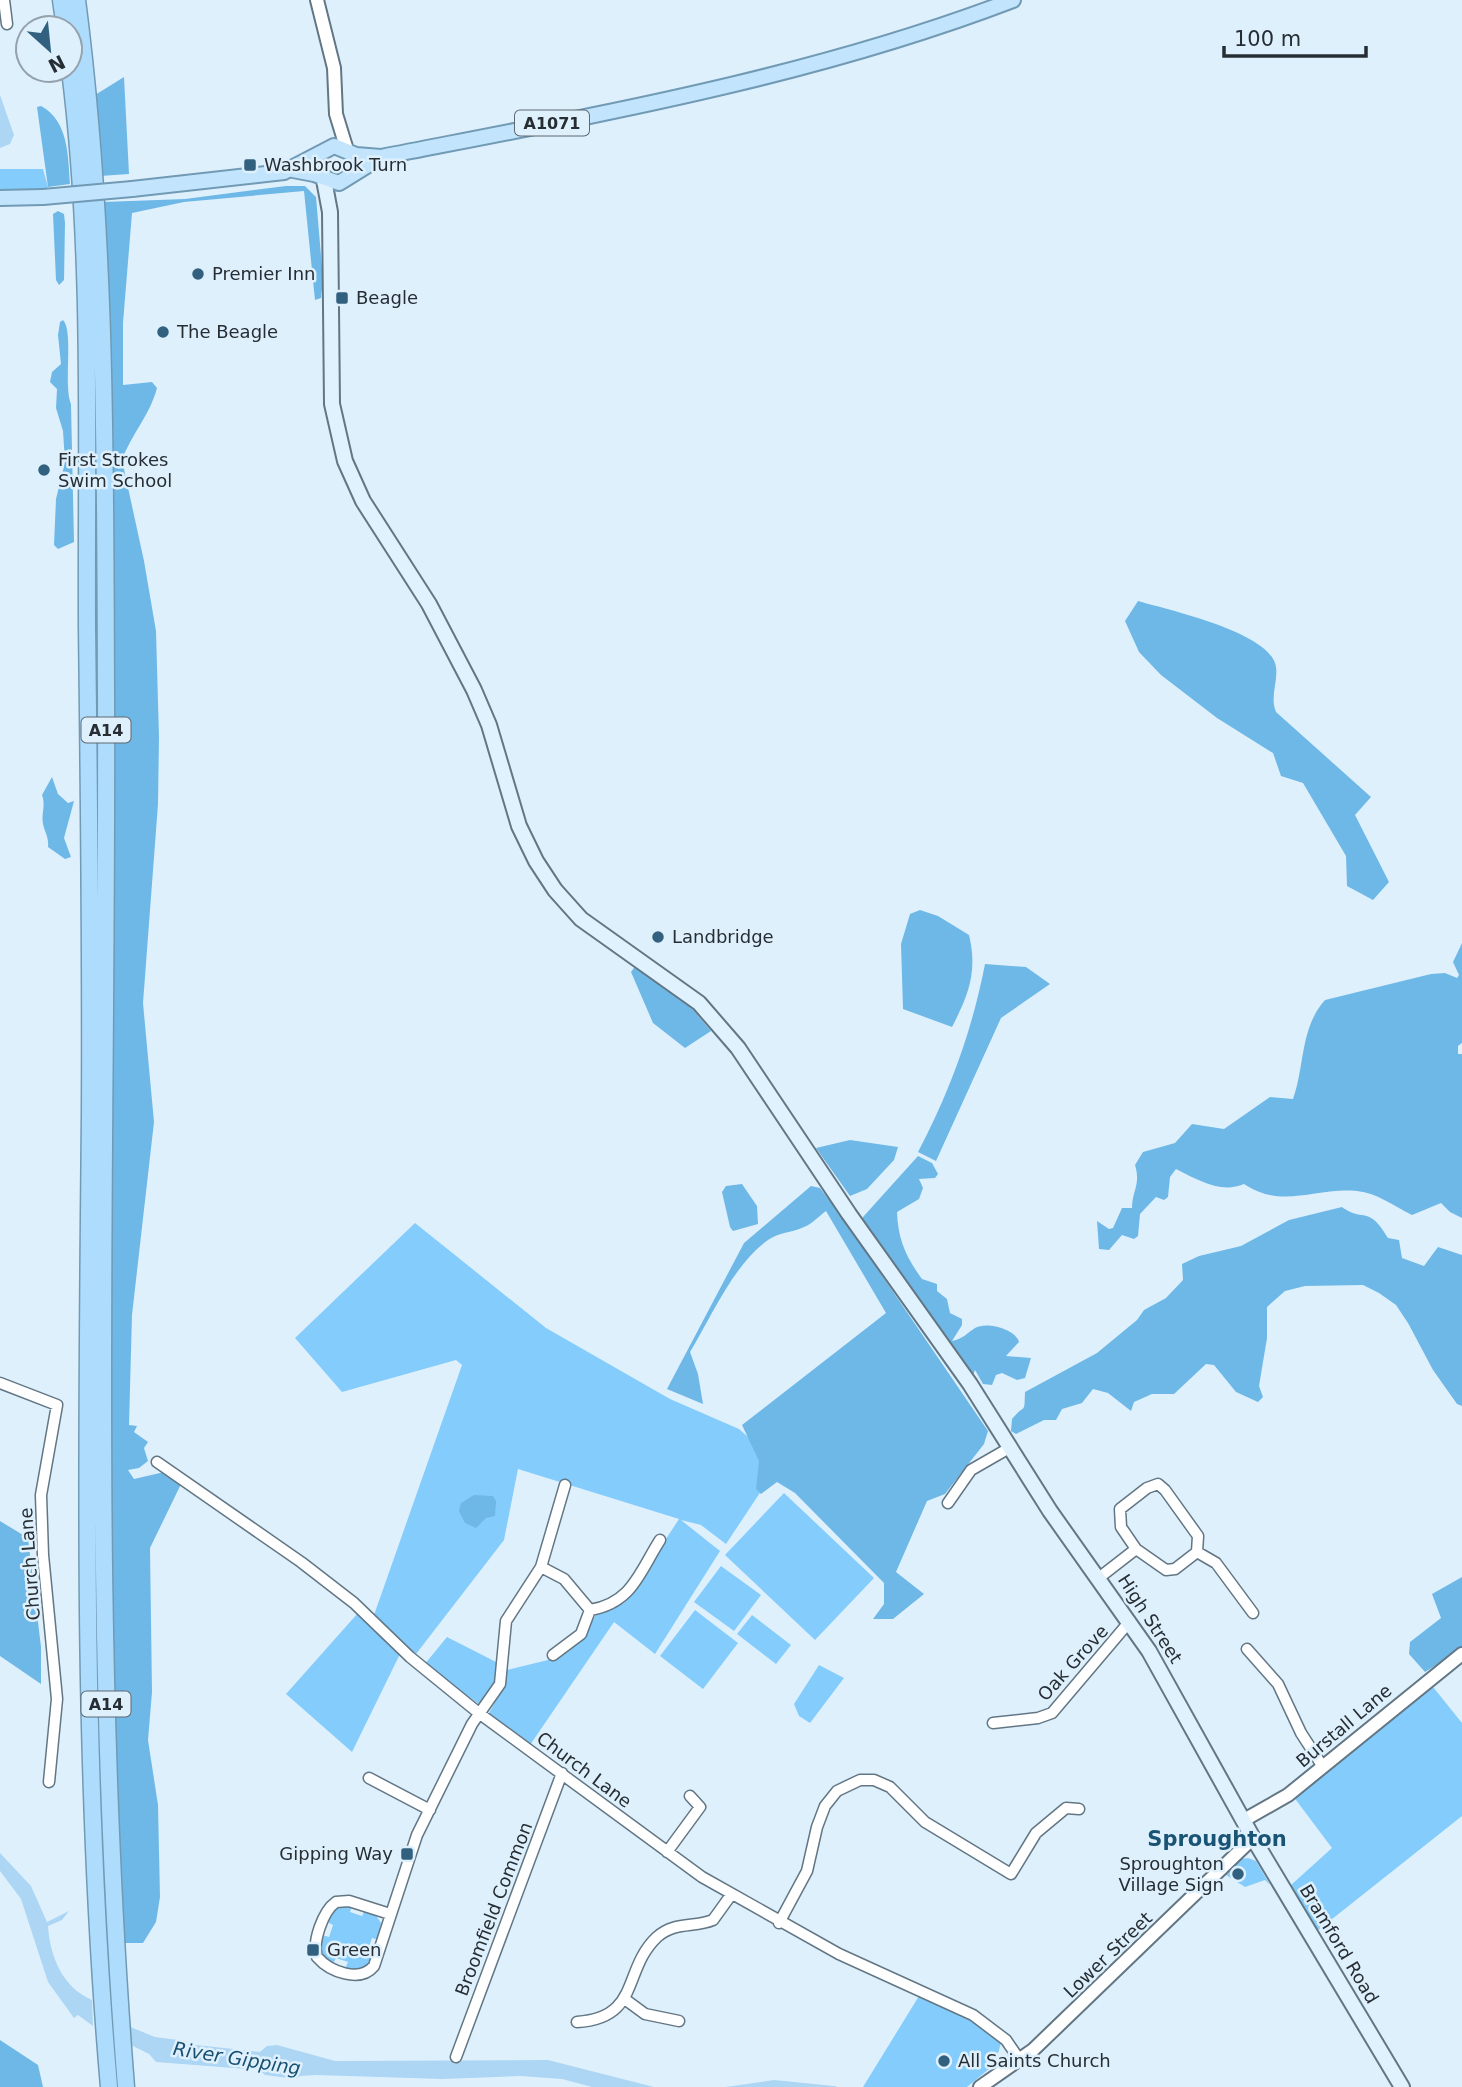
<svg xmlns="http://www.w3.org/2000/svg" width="1462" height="2087" viewBox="0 0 1462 2087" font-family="'DejaVu Sans',sans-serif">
<rect width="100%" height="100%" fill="#dff0fd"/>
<path fill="#84ccfc" d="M0 169H43L48 187 43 197 0 198Z
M415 1223 546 1328 670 1399 739 1429 779 1464 726 1544 701 1525 681 1520 720 1551 655 1654 614 1622 530 1745 489 1713 503 1688 507 1670 552 1659 588 1629 595 1616 624 1603 679 1519 518 1469 504 1540 416 1654 374 1615 462 1365 456 1360 342 1392 295 1338Z
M784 1493 874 1578 815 1640 725 1555Z
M721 1566 761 1595 734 1631 694 1602Z
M695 1610 738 1643 703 1689 660 1656Z
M358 1613 400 1654 352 1752 286 1694Z
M752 1615 791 1645 776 1664 737 1634Z
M447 1637 498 1663 494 1683 479 1704 424 1665Z
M819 1665 844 1678 810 1723 799 1716 794 1704Z
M1429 1682 1462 1723V1816L1317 1931 1291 1885 1332 1848 1293 1796Z
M1248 1858 1256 1861 1270 1885 1265 1880 1245 1887 1226 1875 1220 1877 1241 1859Z
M337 1905 352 1906 350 1912 362 1916 365 1910 375 1914 381 1923 379 1940 372 1938 368 1950 374 1953 371 1962 362 1971 345 1969 348 1962 336 1958 333 1964 319 1952 322 1935 329 1937 333 1925 327 1922Z
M919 1996C945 2007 986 2018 1001 2043L995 2064 967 2087H863Z"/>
<path fill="#6eb8e7" d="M124 77 129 174 100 176 95 95Z
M41 106C69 121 68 157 70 184L48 187 37 107Z
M286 186H305L316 197 323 279 321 298 315 300 304 191 184 202 132 213 123 323V385L152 382 157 388C150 415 131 435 122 460L144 561 156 631 159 737 158 804 143 1003 154 1122 132 1315 129 1425 137 1426 134 1432 148 1442 144 1448 148 1461 139 1468 128 1470 134 1479 173 1470 183 1480 150 1548 152 1692 148 1740 158 1805 160 1897 156 1922 143 1943H122L113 1751 103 202 185 199Z
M58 211 64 214 65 223 64 280 59 285 56 280 53 214Z
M63 320C74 331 63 385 71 404L74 542 58 549 54 545 56 499 65 462 63 431 56 408 57 389 50 382 52 372 61 364 58 335 60 322Z
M1138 601C1169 610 1264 631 1275 663 1280 678 1269 696 1276 712L1371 797 1355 815 1389 882 1373 900 1347 886 1346 856 1303 783 1281 776 1273 753 1217 718 1161 675 1139 652 1125 621Z
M52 777 58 794 68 803 74 801 64 838 71 857 65 859 48 847C49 837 45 833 43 824 41 813 46 806 42 795Z
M920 910 938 916 969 935C978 972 968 996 952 1027L903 1009 901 944 910 914Z
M1462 943V1043L1458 1046V1054H1462V1218L1450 1212 1441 1203 1412 1215C1394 1206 1377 1193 1357 1191 1314 1187 1283 1210 1244 1184 1221 1194 1198 1180 1176 1169L1170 1177 1168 1197 1164 1200 1156 1197 1140 1214 1138 1236 1134 1239 1122 1235 1109 1250 1099 1249 1097 1221 1109 1229 1113 1228 1122 1208H1132C1132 1190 1141 1185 1135 1165L1143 1152 1175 1143 1192 1124 1224 1129 1270 1097 1293 1099C1305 1065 1300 1028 1325 1000L1431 974 1445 973 1457 978 1459 975 1453 962Z
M985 964 1026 967 1050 984 1001 1018 936 1161 918 1152C950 1091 972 1031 985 964Z
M636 965 683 998 711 1031 685 1048 653 1023 631 972Z
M850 1140 898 1147 894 1160 867 1189 850 1196 816 1148Z
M918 1156 932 1163 938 1174 935 1178 919 1179 923 1188 919 1199 897 1212C898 1240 906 1257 922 1279L937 1284V1291L947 1299 950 1313 962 1319V1325L952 1341C963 1339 967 1333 975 1328 986 1321 1016 1329 1019 1342L1006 1356 1031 1358 1025 1378 1017 1380 1002 1373 996 1375 992 1385 983 1384 975 1370 972 1378 861 1224 863 1217Z
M742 1184 757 1206 758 1224 733 1231 730 1227 722 1192 726 1186Z
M811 1186 820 1188 838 1211 988 1431 984 1444 945 1494 927 1501 896 1572 924 1594 893 1619H873L884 1604V1583L795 1493 777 1482 761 1494 756 1489 759 1461 742 1425 886 1313 826 1211C819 1216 812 1224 804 1227 791 1233 779 1232 768 1240 733 1265 712 1316 690 1352L698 1374 703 1404 667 1389 744 1243Z
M1342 1207C1364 1223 1368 1204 1388 1238L1399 1240 1402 1258 1424 1266 1438 1247 1462 1255V1406L1457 1404 1433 1370 1408 1323 1396 1305 1379 1293 1363 1285 1305 1286 1285 1291 1267 1307V1338L1259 1386 1263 1397 1258 1402 1236 1392 1214 1365 1206 1364 1174 1394H1152L1134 1402 1131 1411 1108 1393 1093 1389 1082 1403 1062 1409 1056 1420H1044L1016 1434 1011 1431 1012 1419C1026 1402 1024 1416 1025 1392L1097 1353 1137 1320 1144 1310 1166 1298 1183 1280 1182 1264 1199 1256 1241 1246 1289 1220Z
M474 1495 493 1496 496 1501 495 1516 486 1518 476 1528 465 1523 459 1511 461 1503Z
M0 1521 28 1538 41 1647V1684L0 1656Z
M1462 1577V1649L1425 1672 1409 1654 1410 1642 1441 1618 1432 1594Z
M0 2040 38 2065 43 2087H0Z"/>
<path fill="#acd6f3" d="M0 95 14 135 10 144 0 148Z
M0 1853 31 1886 47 1922 69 1911 62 1920 48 1926C50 1956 62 1987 92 2000L93 2026 78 2015 74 2018 48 1982 21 1899 0 1871Z
M128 2026 155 2037 186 2041 187 2044 260 2052 267 2046 277 2045 335 2061 548 2060 654 2087H592L562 2079 520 2076 442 2079 316 2075 300 2076 296 2079 265 2075 259 2070 156 2062 149 2054 129 2044Z
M774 2080 834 2086 838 2087H726Z"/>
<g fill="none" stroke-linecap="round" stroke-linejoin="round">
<g stroke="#627684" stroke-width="13">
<path id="minor" d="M4 0 7 24
M0 1383 57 1405 41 1495 43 1555 57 1699 49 1782
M157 1462 301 1562 354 1603 410 1657 480 1714 702 1877 839 1954 973 2015 1006 2040 1019 2059
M948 1503 971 1470 1011 1447
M1136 1549 1121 1527 1120 1509 1147 1488 1158 1484 1165 1490 1198 1536 1197 1552
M541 1567 564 1579 590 1610 581 1634 553 1655
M1100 1577 1136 1549 1166 1570 1175 1569 1197 1552 1216 1563 1253 1613
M590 1610C632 1603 639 1573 660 1540
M1247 1649 1278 1684 1301 1733 1323 1767
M993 1723 1038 1718 1052 1713 1130 1621
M369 1778 430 1810
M667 1852 700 1807 690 1796
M390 1914 349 1901 336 1902C323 1911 312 1942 317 1957 330 1972 360 1983 374 1966L417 1835 472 1724 500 1684 506 1621 541 1567 565 1485
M779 1923 807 1871 817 1827 825 1806 837 1791 860 1780H874L890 1787 925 1822 1011 1874 1036 1833 1066 1808 1079 1809
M626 2000 645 2014 679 2021
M577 2022C641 2018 622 1970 657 1937 675 1921 694 1928 713 1920L731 1895
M456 2057 562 1773"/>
</g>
<g stroke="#627684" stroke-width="16">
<path id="tertiary" d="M317 0 334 68 336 114 347 150
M1244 1820 1288 1795 1462 1654
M980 2087 1033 2050 1253 1838"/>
</g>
<g stroke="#627684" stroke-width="18">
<path id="secondary" d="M324 180 330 212 332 404 345 461 363 501 429 604 474 690 489 725 519 826 536 861 555 890 581 919 699 1003 738 1048 849 1214 970 1384 1050 1511 1149 1651 1253 1838 1402 2087"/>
</g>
<g stroke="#719ab5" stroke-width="18">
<path id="primary" d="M293 170 314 174 339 183 381 157
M132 189 284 172 334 146 356 155 381 157C595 115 809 78 1013 0
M0 198 43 197"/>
</g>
<g stroke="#719ab5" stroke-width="19">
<path id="trunk" d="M61 0 65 28
M77 0C107 230 105 461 106 692 108 1157 89 1622 126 2087
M70 70C93 254 86 442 87 627 89 789 91 952 90 1114 87 1438 81 1764 109 2087"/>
</g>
<use href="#minor" stroke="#fff" stroke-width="10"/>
<use href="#tertiary" stroke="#fff" stroke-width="12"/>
<use href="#secondary" stroke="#e0f2fe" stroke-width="14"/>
<use href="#primary" stroke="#c2e5fd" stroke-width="14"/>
<use href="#trunk" stroke="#aedcfc" stroke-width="16"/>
<g stroke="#719ab5" stroke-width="18" stroke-linecap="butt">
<path id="primary-bridge" d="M43 197 132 189"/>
</g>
<use href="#primary-bridge" stroke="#c2e5fd" stroke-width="14"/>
</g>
<g fill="#31617f" stroke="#dff0fd" stroke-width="2.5">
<rect x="243" y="158" width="14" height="14" rx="3.5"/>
<circle cx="198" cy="274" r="7"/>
<rect x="335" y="291" width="14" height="14" rx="3.5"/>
<circle cx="163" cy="332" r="7"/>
<circle cx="44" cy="470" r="7"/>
<circle cx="658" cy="937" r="7"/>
<rect x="400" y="1847" width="14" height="14" rx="3.5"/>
<circle cx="1238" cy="1874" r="7"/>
<rect x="306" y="1943" width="14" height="14" rx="3.5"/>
<circle cx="944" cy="2061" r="7"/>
</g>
<g text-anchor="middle" stroke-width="5" stroke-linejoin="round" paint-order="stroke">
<g fill="#dff0fd" stroke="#5e6870" stroke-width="2">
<rect x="515" y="110.5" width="74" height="25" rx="5"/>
<rect x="81.5" y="717.5" width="49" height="25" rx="5"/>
<rect x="81.5" y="1691.5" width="49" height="25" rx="5"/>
</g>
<g font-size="16" font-weight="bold" fill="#262e34">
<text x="552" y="129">A1071</text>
<text x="106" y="736">A14</text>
<text x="106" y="1710">A14</text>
</g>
<g font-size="18" fill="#262e34" stroke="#dff0fd" text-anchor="start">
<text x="264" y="171">Washbrook Turn</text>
<text x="212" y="280">Premier Inn</text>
<text x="356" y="304">Beagle</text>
<text x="177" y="338">The Beagle</text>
<text x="58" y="466">First Strokes<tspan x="58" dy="21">Swim School</tspan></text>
<text x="672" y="943">Landbridge</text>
<text x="393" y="1860" text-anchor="end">Gipping Way</text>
<text x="1224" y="1870" text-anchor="end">Sproughton<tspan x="1224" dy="21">Village Sign</tspan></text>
<text x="327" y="1956">Green</text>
<text x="958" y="2067">All Saints Church</text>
</g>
<g font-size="18" fill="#262e34" stroke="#dff0fd">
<text transform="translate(30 1564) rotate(-94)" y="6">Church Lane</text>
<text transform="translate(1150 1619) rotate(57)" y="6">High Street</text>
<text transform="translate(1073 1663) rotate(-48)" y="6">Oak Grove</text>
<text transform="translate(1344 1726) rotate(-40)" y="6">Burstall Lane</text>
<text transform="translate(584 1770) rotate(37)" y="6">Church Lane</text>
<text transform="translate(494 1909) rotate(-69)" y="6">Broomfield Common</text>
<text transform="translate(1339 1944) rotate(59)" y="6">Bramford Road</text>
<text transform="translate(1108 1955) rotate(-44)" y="6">Lower Street</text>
</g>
<g font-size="19" font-style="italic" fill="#175070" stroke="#dff0fd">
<text transform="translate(237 2058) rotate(9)" y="7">River Gipping</text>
</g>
<g font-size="21" font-weight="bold" fill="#1a5475" stroke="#dff0fd">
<text x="1217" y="1846">Sproughton</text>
</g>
</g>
<g transform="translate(49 49) rotate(153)"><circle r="33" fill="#dff0fd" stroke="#95a2ad" stroke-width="2"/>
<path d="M0-5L12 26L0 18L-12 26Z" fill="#31617f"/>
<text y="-10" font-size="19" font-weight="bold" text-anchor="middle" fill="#262e34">N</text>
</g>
<path d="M1224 46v10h142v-10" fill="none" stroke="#262e34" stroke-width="3.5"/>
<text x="1234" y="46" font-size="21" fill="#262e34" stroke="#dff0fd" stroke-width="5" paint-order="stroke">100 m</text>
</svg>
